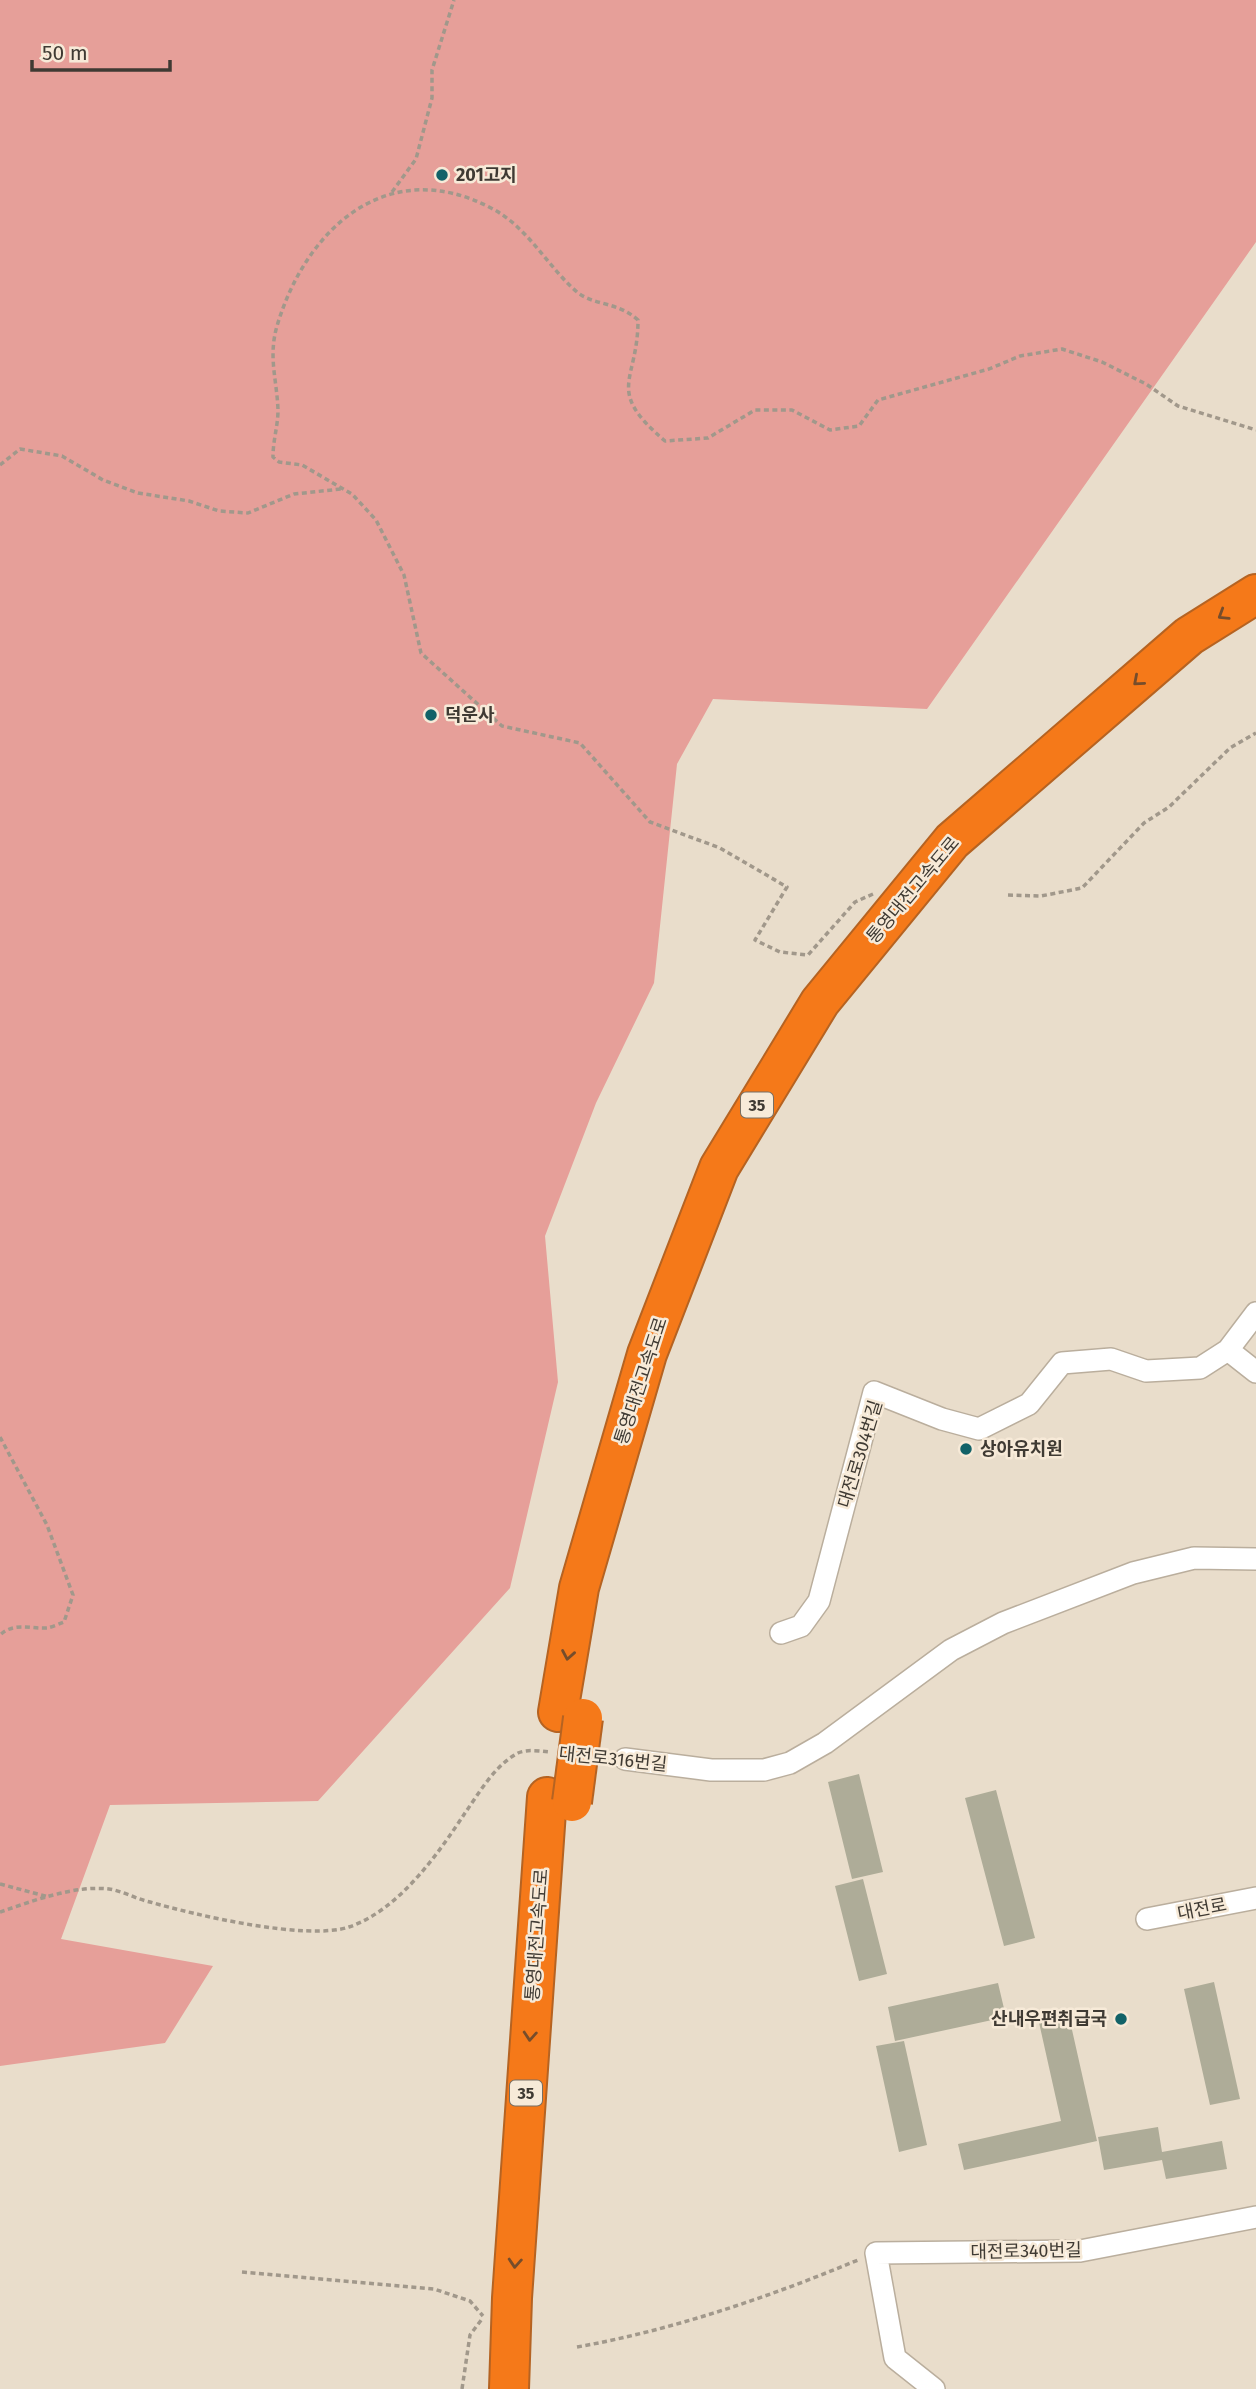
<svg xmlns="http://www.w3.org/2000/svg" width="1256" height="2389" viewBox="0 0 1256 2389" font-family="'Fira Sans','Noto Sans KR',sans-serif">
<rect width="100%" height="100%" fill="#e9ddcb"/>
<path fill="#e69f99" d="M0 0H1256V242L927 709 713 699 677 764 654 983 596 1103 545 1236 558 1382 510 1588 318 1801 110 1805 61 1939 213 1966 165 2043 0 2066Z"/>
<path fill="#aeac98" d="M859 1774 883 1872 852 1879 828 1782Z
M996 1790 1035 1938 1004 1946 965 1798Z
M863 1879 887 1974 859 1981 835 1886Z
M1214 1982 1240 2099 1210 2105 1184 1989Z
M998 1983 1006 2017 895 2041 888 2007Z
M1068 2012 1097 2141 964 2170 958 2144 1061 2121 1038 2018Z
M904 2041 927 2145 899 2152 876 2046Z
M1158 2127 1162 2152 1222 2141 1227 2169 1166 2179 1162 2160 1104 2170 1098 2137Z"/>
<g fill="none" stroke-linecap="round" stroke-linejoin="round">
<g stroke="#baae9d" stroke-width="24">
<path id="minor" d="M1228 1350 1256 1372
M781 1633 801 1626 819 1601 874 1392 942 1419 979 1429 1029 1404 1062 1363 1111 1359 1146 1371 1200 1368 1228 1350 1256 1313
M625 1759 711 1770H764L790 1763 825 1743 951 1650 1003 1623 1133 1573 1194 1558 1256 1559
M1147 1919 1256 1898
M934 2389 895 2358 876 2253 1080 2251 1256 2217"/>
</g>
<g stroke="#b56322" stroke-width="42">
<path id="motorway" d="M558 1712 579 1588 647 1354 719 1168 820 1002 952 841 1189 636 1256 594
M509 2389 512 2298 547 1797"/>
</g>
<path stroke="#a1988b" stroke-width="3.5" stroke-dasharray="5 3.5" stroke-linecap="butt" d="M392 192 416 159 432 98V70L454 0
M0 465 20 449 62 456 103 480 138 493 189 501 219 511 248 513 294 494 341 489
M873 894 855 902 808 955 780 952 755 940 787 887 720 848 650 822 580 743 502 726 421 653 404 575 376 520 352 494 302 465 279 462 273 457C273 440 278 426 278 410 277 380 268 357 277 326 306 228 388 154 491 208 528 227 546 265 577 292 594 306 617 301 638 320 638 383 604 389 665 441L708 438 755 410H792L830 430 859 426 878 400 989 369 1020 356 1062 349 1102 362 1146 384 1178 406 1256 430
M1008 895 1041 896 1082 888 1144 823 1169 807 1230 748 1256 733
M0 1437 47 1525 73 1595 64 1622C59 1624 52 1627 47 1628 30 1629 14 1622 0 1635
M0 1884 49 1897
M0 1912C33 1901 74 1885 109 1889 123 1891 136 1899 150 1902 195 1915 306 1941 349 1927 399 1910 438 1854 465 1813 479 1793 495 1765 518 1753 527 1749 540 1751 550 1752
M242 2272 434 2289 470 2301 483 2316
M577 2347C673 2330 769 2297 858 2260
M462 2389 470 2335 482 2319"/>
<use href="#minor" stroke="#fff" stroke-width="21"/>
<use href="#motorway" stroke="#f57919" stroke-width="38"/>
<g stroke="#b56322" stroke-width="42" stroke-linecap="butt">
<path id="motorway-bridge" d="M572 1802 583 1718"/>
</g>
<use href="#motorway-bridge" stroke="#f57919" stroke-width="38"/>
</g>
<defs><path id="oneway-chevron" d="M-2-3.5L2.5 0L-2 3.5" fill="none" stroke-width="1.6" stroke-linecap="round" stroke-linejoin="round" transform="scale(1.75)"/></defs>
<g stroke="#764d2b">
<use href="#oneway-chevron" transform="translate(1223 615) rotate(148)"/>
<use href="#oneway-chevron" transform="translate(1138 681) rotate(139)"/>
<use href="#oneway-chevron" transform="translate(568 1655) rotate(100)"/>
<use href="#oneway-chevron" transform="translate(530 2036) rotate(94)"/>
<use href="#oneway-chevron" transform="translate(515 2263) rotate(94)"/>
</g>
<g fill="#126268" stroke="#f7ead8" stroke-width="2.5">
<circle cx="442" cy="175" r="7"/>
<circle cx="431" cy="715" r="7"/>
<circle cx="966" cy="1449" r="7"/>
<circle cx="1121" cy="2019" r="7"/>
</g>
<g text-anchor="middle" stroke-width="5" stroke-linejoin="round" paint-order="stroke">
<g fill="#f7ead8" stroke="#766f64" stroke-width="2">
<rect x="741" y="1092.5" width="32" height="25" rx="5"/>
<rect x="510" y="2080.5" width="32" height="25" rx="5"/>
</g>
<g font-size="16" font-weight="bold" fill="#3f3a33">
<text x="757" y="1111">35</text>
<text x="526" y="2099">35</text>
</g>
<g font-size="18" font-weight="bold" fill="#3f3a33" stroke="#f7ead8" text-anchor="start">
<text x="456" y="181">201고지</text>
<text x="445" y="721">덕운사</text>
<text x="980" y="1455">상아유치원</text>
<text x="1107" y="2025" text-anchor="end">산내우편취급국</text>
</g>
<g font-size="18" fill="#3f3a33" stroke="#f7ead8">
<text transform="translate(913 890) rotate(-50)" y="6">통영대전고속도로</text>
<text transform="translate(641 1381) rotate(-72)" y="6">통영대전고속도로</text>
<text transform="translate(860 1454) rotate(-73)" y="6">대전로304번길</text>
<text transform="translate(613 1759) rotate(6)" y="6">대전로316번길</text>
<text transform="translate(1202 1909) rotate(-11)" y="6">대전로</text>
<text transform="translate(537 1935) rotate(-86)" y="6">통영대전고속도로</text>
<text transform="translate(1026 2251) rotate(-1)" y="6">대전로340번길</text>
</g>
</g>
<path d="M32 60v10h138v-10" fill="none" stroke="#3f3a33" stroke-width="3.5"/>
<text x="42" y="60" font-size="21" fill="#3f3a33" stroke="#f7ead8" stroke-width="5" paint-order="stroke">50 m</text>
</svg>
